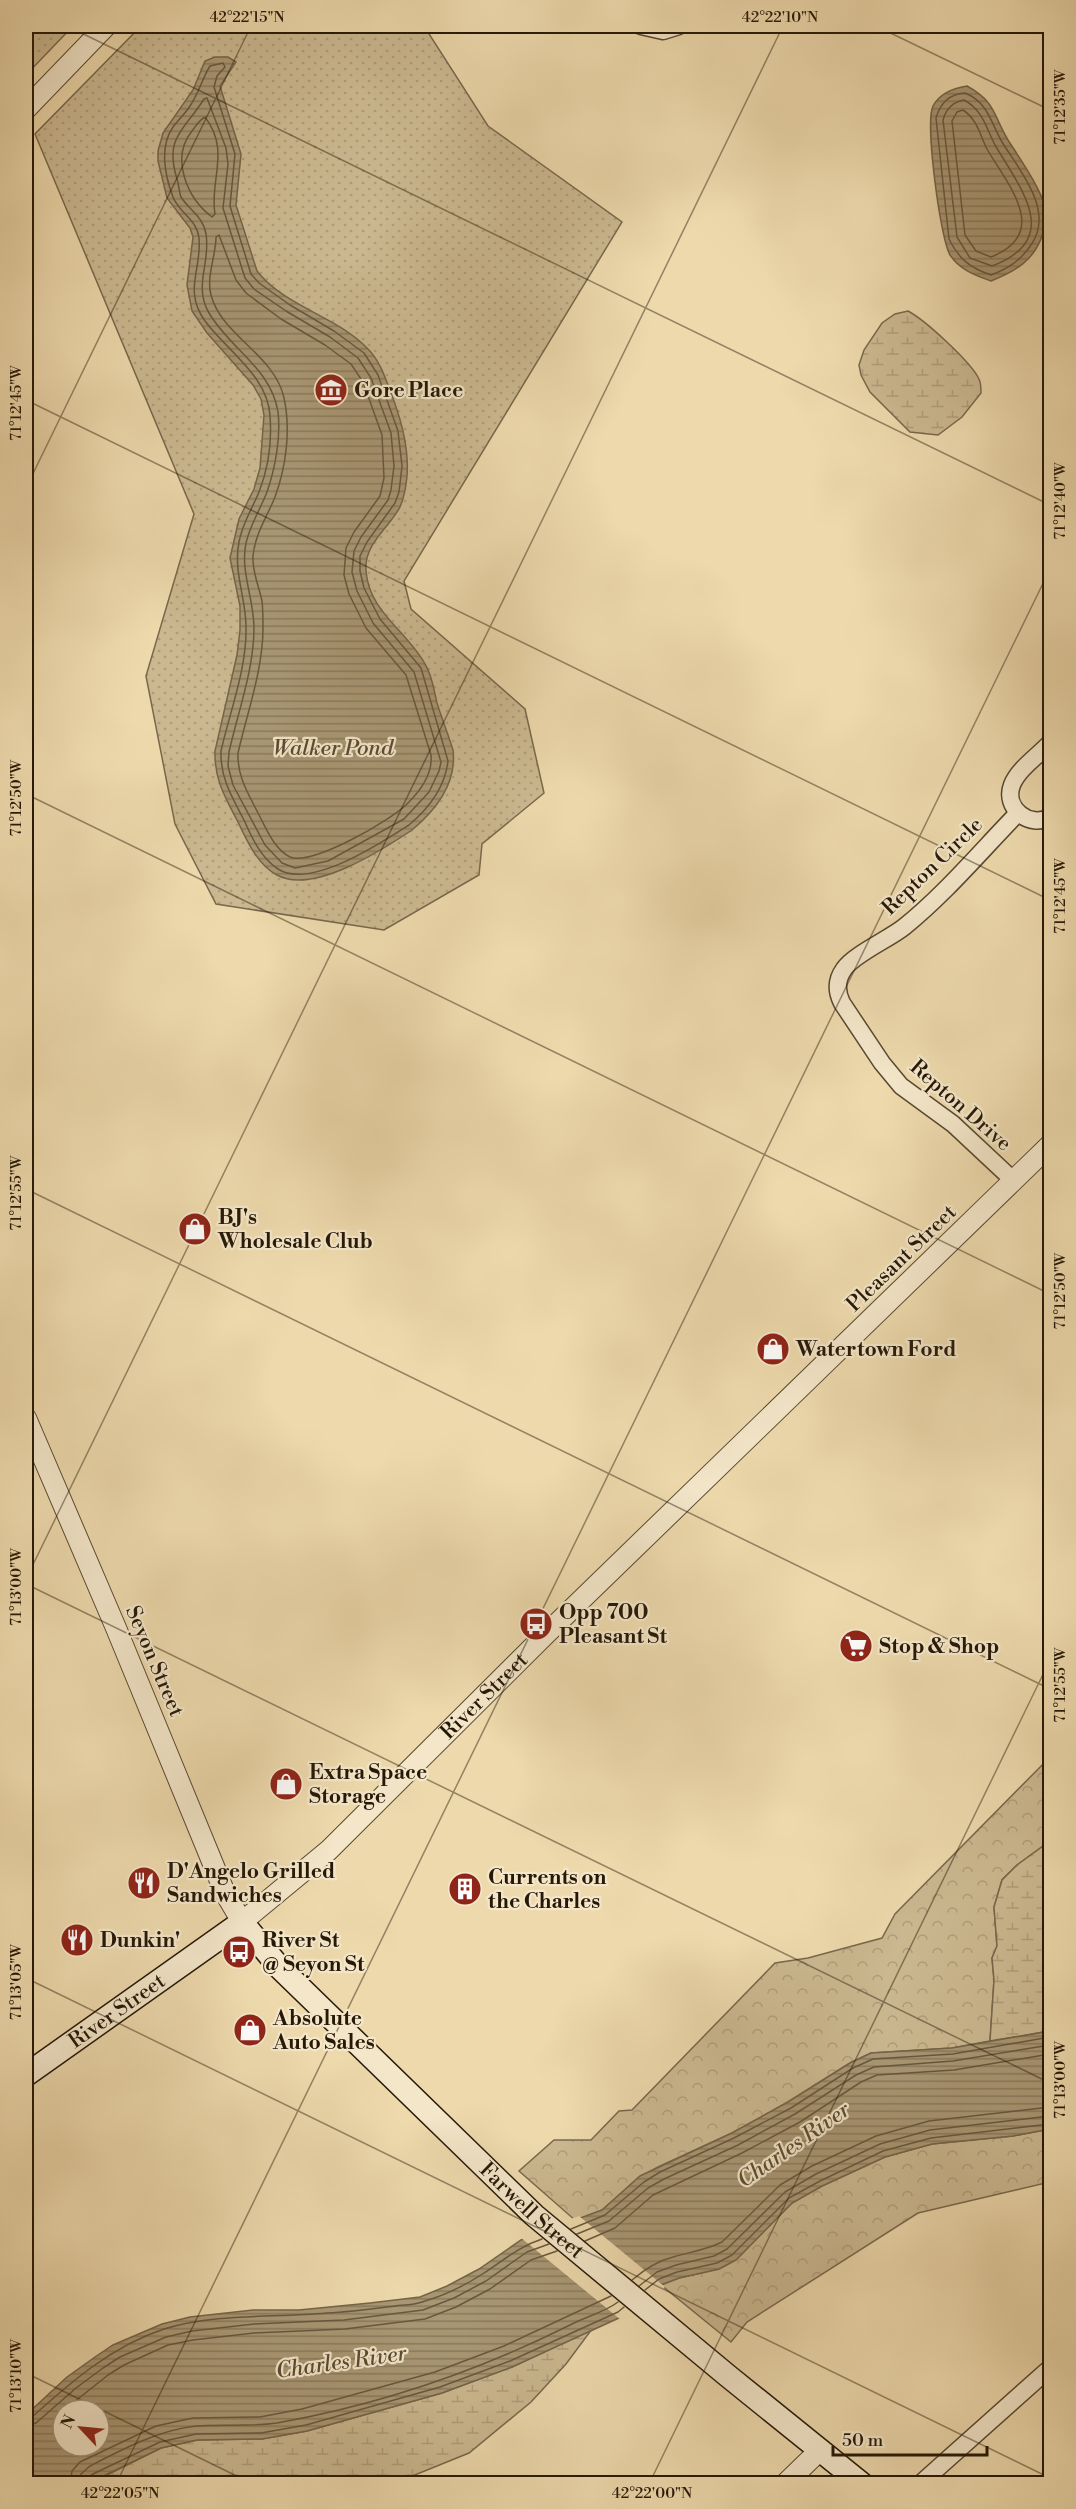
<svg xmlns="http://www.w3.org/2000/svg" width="1076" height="2509" viewBox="0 0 1076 2509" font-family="'Libre Bodoni',serif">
<defs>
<pattern id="forest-crowns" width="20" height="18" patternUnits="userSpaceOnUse" patternTransform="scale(1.5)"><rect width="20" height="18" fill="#cbb890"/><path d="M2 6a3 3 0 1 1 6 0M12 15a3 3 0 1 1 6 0" fill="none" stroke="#ae9d7b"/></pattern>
<pattern id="wetland-marsh" width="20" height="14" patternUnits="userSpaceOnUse" patternTransform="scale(1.5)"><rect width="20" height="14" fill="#cbb890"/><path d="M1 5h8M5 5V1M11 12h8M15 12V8" fill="none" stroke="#ae9d7b"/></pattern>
<pattern id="park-dots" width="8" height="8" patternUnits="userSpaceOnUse" patternTransform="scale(1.5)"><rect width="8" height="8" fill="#cbb890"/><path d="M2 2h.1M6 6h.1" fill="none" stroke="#ae9d7b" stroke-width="1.8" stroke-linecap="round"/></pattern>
<pattern id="water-rules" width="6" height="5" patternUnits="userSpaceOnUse" patternTransform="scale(1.5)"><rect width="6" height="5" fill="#a99774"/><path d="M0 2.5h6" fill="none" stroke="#897a5d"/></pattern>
</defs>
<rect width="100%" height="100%" fill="#edd9ac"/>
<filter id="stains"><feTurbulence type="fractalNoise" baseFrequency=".00333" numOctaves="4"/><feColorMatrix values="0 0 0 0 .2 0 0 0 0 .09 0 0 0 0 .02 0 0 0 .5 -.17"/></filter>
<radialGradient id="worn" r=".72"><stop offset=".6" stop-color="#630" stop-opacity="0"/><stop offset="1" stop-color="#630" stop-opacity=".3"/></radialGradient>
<path fill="url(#forest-crowns)" stroke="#78684c" stroke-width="1.5" d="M1050 1757V1841L1017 1865 1002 1880 994 1907 997 1946 992 1958 994 1980 990 2041 952 2048 871 2053 850 2063 788 2102 732 2133 658 2167 640 2177 602 2210 576 2221 519 2171 554 2140H591L619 2111 632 2110 775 1963 808 1958 882 1938 895 1914Z
M1050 2129V2182L918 2213 747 2322 731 2342 661 2285 679 2278 719 2269 736 2260 792 2203 822 2186 885 2157 932 2144 1013 2136Z"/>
<path fill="url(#wetland-marsh)" stroke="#78684c" stroke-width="1.5" d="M908 311C925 320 971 362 979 379 981 383 981 389 981 393L962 417 938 435 910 432 870 392 861 375 859 365 864 350 882 323 895 314Z
M1050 1841V2031L990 2041 994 1980 992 1958 997 1946 994 1907 1002 1880 1017 1865Z
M592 2329 566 2364 531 2402 469 2453 395 2483 260 2484 243 2481 237 2484H89L161 2448 197 2440 262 2439 307 2431 442 2393 512 2367Z"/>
<path fill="url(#park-dots)" stroke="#78684c" stroke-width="1.5" d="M26 26H73L26 75Z
M141 26H424L488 126 622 222 404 581 411 609 525 709 544 793 482 844 479 875 384 930 216 904 175 824 146 676 194 514 35 134Z"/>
<path fill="url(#water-rules)" stroke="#756448" stroke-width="1.5" fill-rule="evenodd" d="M215 57H228L236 62 220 86 241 154 236 205 257 271C285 307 337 316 368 349 382 363 387 384 394 401 403 426 409 450 407 476 406 487 404 498 400 507 389 528 364 544 366 570 368 611 407 631 425 664 432 675 434 690 437 703 442 719 448 734 453 750 457 783 436 810 412 830 382 850 313 895 277 875 258 865 248 843 239 824 226 799 214 780 215 751L237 655 240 630V606L230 558 239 519 254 489 260 468 264 415 261 399 253 385 207 333 192 311 187 285 193 237 190 228 167 198 158 161V151L163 133 193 90 205 61Z
M967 86C996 102 993 115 1008 140 1020 159 1047 196 1047 219 1047 223 1044 229 1043 233 1035 260 1016 271 991 281 975 275 960 270 950 255 940 237 925 123 933 106 940 93 954 88 967 86Z
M1050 2031V2129L1013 2136 932 2144 885 2157 822 2186 792 2203 736 2260 719 2269 679 2278 661 2285 621 2317 512 2367 442 2393 307 2431 262 2439 197 2440 161 2448 89 2483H26V2415L67 2377 95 2357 113 2345 162 2324 190 2317 253 2310H299L370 2303 420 2297 447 2286 479 2269 521 2240 602 2210 640 2176 732 2133 788 2102 850 2063 871 2053 952 2048ZM63 2410H99V2446H63Z"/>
<path fill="#edd9ac" d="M579 2216 665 2287 621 2320 520 2237Z"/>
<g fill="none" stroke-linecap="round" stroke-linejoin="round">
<path stroke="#68583e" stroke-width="1.5" d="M223 63 225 67 217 76 214 87 235 154 230 206 251 274 259 283 290 305 334 331 364 353 378 375 398 431 402 466 399 492 395 503 367 542 360 556V571L364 588 380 619 421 668 448 761C445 788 428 809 409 825 381 843 310 890 278 869 261 858 252 838 244 820 232 797 220 778 221 751 230 711 247 668 246 627 246 598 233 571 239 542 242 524 252 509 259 492 268 469 272 441 270 416 268 376 227 351 205 321 183 290 202 270 199 238 197 219 179 213 173 197 165 176 159 147 173 127 178 120 185 114 190 106 199 93 202 79 210 66Z
M965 93C988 102 991 123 1002 142 1020 171 1055 211 1031 245 1020 261 1009 268 991 275 970 268 959 259 949 239L936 118C940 104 949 94 965 93Z
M207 98 226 148 228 164 223 208 245 278 254 289 286 311 330 337 358 358 371 378 391 433 394 466 391 490 388 500 361 537 354 551 352 572 357 591 373 623 414 672 441 762 439 771 429 792 404 819 328 861 295 868 282 863 265 845 233 785 228 766 229 752C238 712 254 669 254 628 254 599 240 571 246 543 250 525 260 510 267 492 275 469 281 437 278 412 271 368 230 349 209 313 193 286 211 262 206 234 203 216 189 210 181 197 179 192 179 185 177 179 164 137 184 131 204 99Z
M964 100C983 110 986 128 995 145 1020 188 1064 239 992 266L970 258 957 237 943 120C946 109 953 102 964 100Z
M963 110C977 119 980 135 987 149 1007 184 1052 233 991 257L976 251 965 235 952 121 957 112Z
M205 117C231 151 209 181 215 214L212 217C187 198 170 158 192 131 196 126 199 120 205 117Z
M219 235 236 280 246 293 281 319 325 345 351 364 363 382 382 435 384 478 380 496 354 532 346 548 344 575 349 594 366 628 406 675 431 755C433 774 421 790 408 803 392 820 312 866 290 857 274 849 266 828 258 813 248 793 237 776 238 753 247 713 263 670 263 628 263 620 263 610 262 601 259 586 252 572 253 556 255 534 267 517 275 497 286 467 291 430 284 398 275 355 221 335 211 295 206 276 216 256 216 237Z
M571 2229 605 2215 644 2182 660 2172 734 2138 791 2108 853 2068 873 2059 953 2054 1050 2037
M577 2234 609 2221 648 2188 664 2179 738 2145 795 2114 856 2075 874 2067 953 2061 1050 2045
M585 2241 615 2228 653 2195 742 2153 800 2122 861 2082 877 2075 954 2070 1050 2054
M632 2280C645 2269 657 2261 673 2257 690 2252 706 2250 722 2242L780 2185 812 2166 876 2136 929 2121 1050 2107
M639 2286 657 2272 676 2265 714 2256 727 2249 785 2192 816 2174 880 2144 930 2130 1050 2116
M645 2290 659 2279 677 2272 717 2263 732 2255 789 2198 820 2181 883 2151 931 2138 1050 2124
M64 2410 108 2375 124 2365 168 2345 193 2340 254 2333 345 2329 425 2319 456 2307 490 2289 531 2260 557 2251
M26 2419 32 2417C71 2382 112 2346 164 2329 216 2313 273 2318 327 2313 350 2312 372 2309 395 2306 404 2305 414 2305 422 2302 443 2296 466 2285 484 2273 504 2260 520 2246 542 2239
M26 2426 36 2423 76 2388 103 2368 120 2357 166 2337 192 2331 254 2324 344 2320 423 2310 454 2298 486 2281 527 2252 549 2244
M70 2484 72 2471 80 2462 156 2426 193 2418 260 2417 302 2409 435 2372 504 2346 611 2296
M79 2484 81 2474 90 2466C123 2449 159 2430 196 2426 223 2424 250 2427 277 2423 378 2405 478 2371 570 2325 585 2317 605 2312 618 2302
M86 2484 88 2477 95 2473 160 2442 196 2434 261 2433 306 2425 440 2387 510 2361 618 2312 624 2307"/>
<g stroke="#584830" stroke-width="19">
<path id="minor" d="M641 26 663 31 679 26
M1050 743C1039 755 1018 769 1012 785 1003 808 1030 829 1050 817
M1014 1181 953 1124 901 1086 882 1063 842 1003C836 991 836 980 844 969 853 955 889 939 904 927 945 894 981 851 1018 813
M920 2484 1050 2368"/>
</g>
<g stroke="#584830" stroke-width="22">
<g id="tertiary">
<path d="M26 109 106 26"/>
<path id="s1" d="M26 1418 116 1628 225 1893 242 1922 329 1850 545 1635 1050 1145"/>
<path d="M785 2484 820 2450"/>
</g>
</g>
<g stroke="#261807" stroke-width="25">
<g id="secondary">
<path id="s2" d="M26 2075 242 1922 280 1968 534 2215 728 2376 862 2484"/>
</g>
</g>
<use href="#minor" stroke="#f3e6c9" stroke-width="16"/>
<use href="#tertiary" stroke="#f3e6c9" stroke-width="20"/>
<use href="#secondary" stroke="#f3e6c9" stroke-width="22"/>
</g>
<path fill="none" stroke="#261807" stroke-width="1.5" stroke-opacity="0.45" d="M67 26 1050 505M876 26 1050 110M26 400 1050 900M26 488 251 26M26 794 1050 1294M26 1189 1050 1689M26 1579 783 26M26 1584 1050 2083M26 1978 1050 2478M26 2373 253 2484M116 2484 1050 569M649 2484 1050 1660"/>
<defs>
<g id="museum-disc" transform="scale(1.725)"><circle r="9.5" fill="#8f2418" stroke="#f3e6c9"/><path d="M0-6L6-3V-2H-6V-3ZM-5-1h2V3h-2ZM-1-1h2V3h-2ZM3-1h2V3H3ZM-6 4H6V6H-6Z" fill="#fff"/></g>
<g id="shop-disc" transform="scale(1.725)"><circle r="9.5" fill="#8f2418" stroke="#f3e6c9"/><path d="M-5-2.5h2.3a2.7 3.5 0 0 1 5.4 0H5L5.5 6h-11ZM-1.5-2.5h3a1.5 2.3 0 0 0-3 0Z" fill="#fff"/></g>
<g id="bus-disc" transform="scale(1.725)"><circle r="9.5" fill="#8f2418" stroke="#f3e6c9"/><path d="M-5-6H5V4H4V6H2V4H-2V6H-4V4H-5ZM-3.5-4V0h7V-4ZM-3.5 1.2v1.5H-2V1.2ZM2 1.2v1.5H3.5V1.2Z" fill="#fff"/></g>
<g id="supermarket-disc" transform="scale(1.725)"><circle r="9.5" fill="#8f2418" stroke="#f3e6c9"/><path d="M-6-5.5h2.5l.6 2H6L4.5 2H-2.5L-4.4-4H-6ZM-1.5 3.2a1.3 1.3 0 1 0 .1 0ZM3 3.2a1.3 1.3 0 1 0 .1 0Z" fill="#fff"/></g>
<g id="restaurant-disc" transform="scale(1.725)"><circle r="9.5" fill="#8f2418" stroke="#f3e6c9"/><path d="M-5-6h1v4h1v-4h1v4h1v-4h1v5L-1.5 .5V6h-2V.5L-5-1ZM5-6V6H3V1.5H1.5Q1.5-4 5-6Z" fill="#fff"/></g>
<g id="building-disc" transform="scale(1.725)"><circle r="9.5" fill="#8f2418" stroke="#f3e6c9"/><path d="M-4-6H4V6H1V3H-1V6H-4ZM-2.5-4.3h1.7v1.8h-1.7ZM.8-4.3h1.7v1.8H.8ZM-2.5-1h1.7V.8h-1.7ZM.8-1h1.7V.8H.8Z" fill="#fff"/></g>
</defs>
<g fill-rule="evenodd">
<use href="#museum-disc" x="331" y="390"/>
<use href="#shop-disc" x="195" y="1229"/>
<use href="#shop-disc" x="773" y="1349"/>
<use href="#bus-disc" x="536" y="1624"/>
<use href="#supermarket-disc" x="856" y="1646"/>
<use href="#shop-disc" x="286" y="1784"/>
<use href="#restaurant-disc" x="144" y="1883"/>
<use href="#building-disc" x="465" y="1889"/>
<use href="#restaurant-disc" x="77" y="1940"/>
<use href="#bus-disc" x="239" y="1952"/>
<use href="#shop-disc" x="250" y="2030"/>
</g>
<g text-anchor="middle" stroke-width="4.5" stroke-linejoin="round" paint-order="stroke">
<g font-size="21" font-weight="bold" fill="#261807" stroke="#f3e6c9" text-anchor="start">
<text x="354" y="397">Gore Place</text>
<text x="218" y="1224">BJ's<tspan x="218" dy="24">Wholesale Club</tspan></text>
<text x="796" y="1356">Watertown Ford</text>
<text x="559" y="1619">Opp 700<tspan x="559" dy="24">Pleasant St</tspan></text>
<text x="879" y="1653">Stop &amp; Shop</text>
<text x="309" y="1779">Extra Space<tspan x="309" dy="24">Storage</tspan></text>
<text x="167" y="1878">D'Angelo Grilled<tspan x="167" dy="24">Sandwiches</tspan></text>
<text x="488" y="1884">Currents on<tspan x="488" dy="24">the Charles</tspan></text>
<text x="100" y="1947">Dunkin'</text>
<text x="262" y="1947">River St<tspan x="262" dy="24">@ Seyon St</tspan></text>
<text x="273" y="2025">Absolute<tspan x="273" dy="24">Auto Sales</tspan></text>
</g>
<g font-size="21" fill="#261807" stroke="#f3e6c9">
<text transform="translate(932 866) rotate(-44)" y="7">Repton Circle</text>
<text transform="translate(961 1105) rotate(41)" y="7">Repton Drive</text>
<text transform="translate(901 1258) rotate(-44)" y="7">Pleasant Street</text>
<text transform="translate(155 1661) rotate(67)" y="7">Seyon Street</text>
<text dy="7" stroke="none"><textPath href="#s1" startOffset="880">River Street</textPath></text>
<text dy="7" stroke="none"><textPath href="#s2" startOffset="111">River Street</textPath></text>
<text dy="7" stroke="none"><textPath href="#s2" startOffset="674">Farwell Street</textPath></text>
</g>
<g font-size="22" font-style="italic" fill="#5a4b33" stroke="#f3e6c9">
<text x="333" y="755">Walker Pond</text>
<text transform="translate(793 2144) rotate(-35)" y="8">Charles River</text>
<text transform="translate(341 2361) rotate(-8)" y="8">Charles River</text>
</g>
</g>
<rect width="1076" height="2509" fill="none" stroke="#edd9ac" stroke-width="66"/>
<g transform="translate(81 2428) rotate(296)"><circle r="28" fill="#f3e6c9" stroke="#a1947b" stroke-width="1.5"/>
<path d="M0-4.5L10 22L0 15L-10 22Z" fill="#8f2418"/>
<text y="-9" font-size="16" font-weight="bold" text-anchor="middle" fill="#261807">N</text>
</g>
<path d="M833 2446v9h154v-9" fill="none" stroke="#261807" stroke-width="3"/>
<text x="842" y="2446" font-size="18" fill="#261807" stroke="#f3e6c9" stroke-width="4.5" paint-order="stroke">50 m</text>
<rect x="33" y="33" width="1010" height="2443" fill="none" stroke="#261807" stroke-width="2"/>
<g font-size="15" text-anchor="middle" fill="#261807">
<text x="247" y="22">42°22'15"N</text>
<text x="780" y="22">42°22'10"N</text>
<text transform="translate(1060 107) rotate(-90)" y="5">71°12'35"W</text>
<text transform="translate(16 403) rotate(-90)" y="5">71°12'45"W</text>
<text transform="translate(1060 501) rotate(-90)" y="5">71°12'40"W</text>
<text transform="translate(16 798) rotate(-90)" y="5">71°12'50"W</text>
<text transform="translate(1060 896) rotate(-90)" y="5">71°12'45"W</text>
<text transform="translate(16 1193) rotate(-90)" y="5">71°12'55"W</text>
<text transform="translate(1060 1291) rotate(-90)" y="5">71°12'50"W</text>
<text transform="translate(16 1587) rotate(-90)" y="5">71°13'00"W</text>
<text transform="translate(1060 1685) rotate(-90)" y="5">71°12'55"W</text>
<text transform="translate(16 1982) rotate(-90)" y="5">71°13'05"W</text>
<text transform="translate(1060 2080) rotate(-90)" y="5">71°13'00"W</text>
<text transform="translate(16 2376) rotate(-90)" y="5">71°13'10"W</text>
<text x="120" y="2498">42°22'05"N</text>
<text x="652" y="2498">42°22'00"N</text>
</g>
<rect width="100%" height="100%" filter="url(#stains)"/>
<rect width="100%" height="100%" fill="url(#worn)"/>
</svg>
